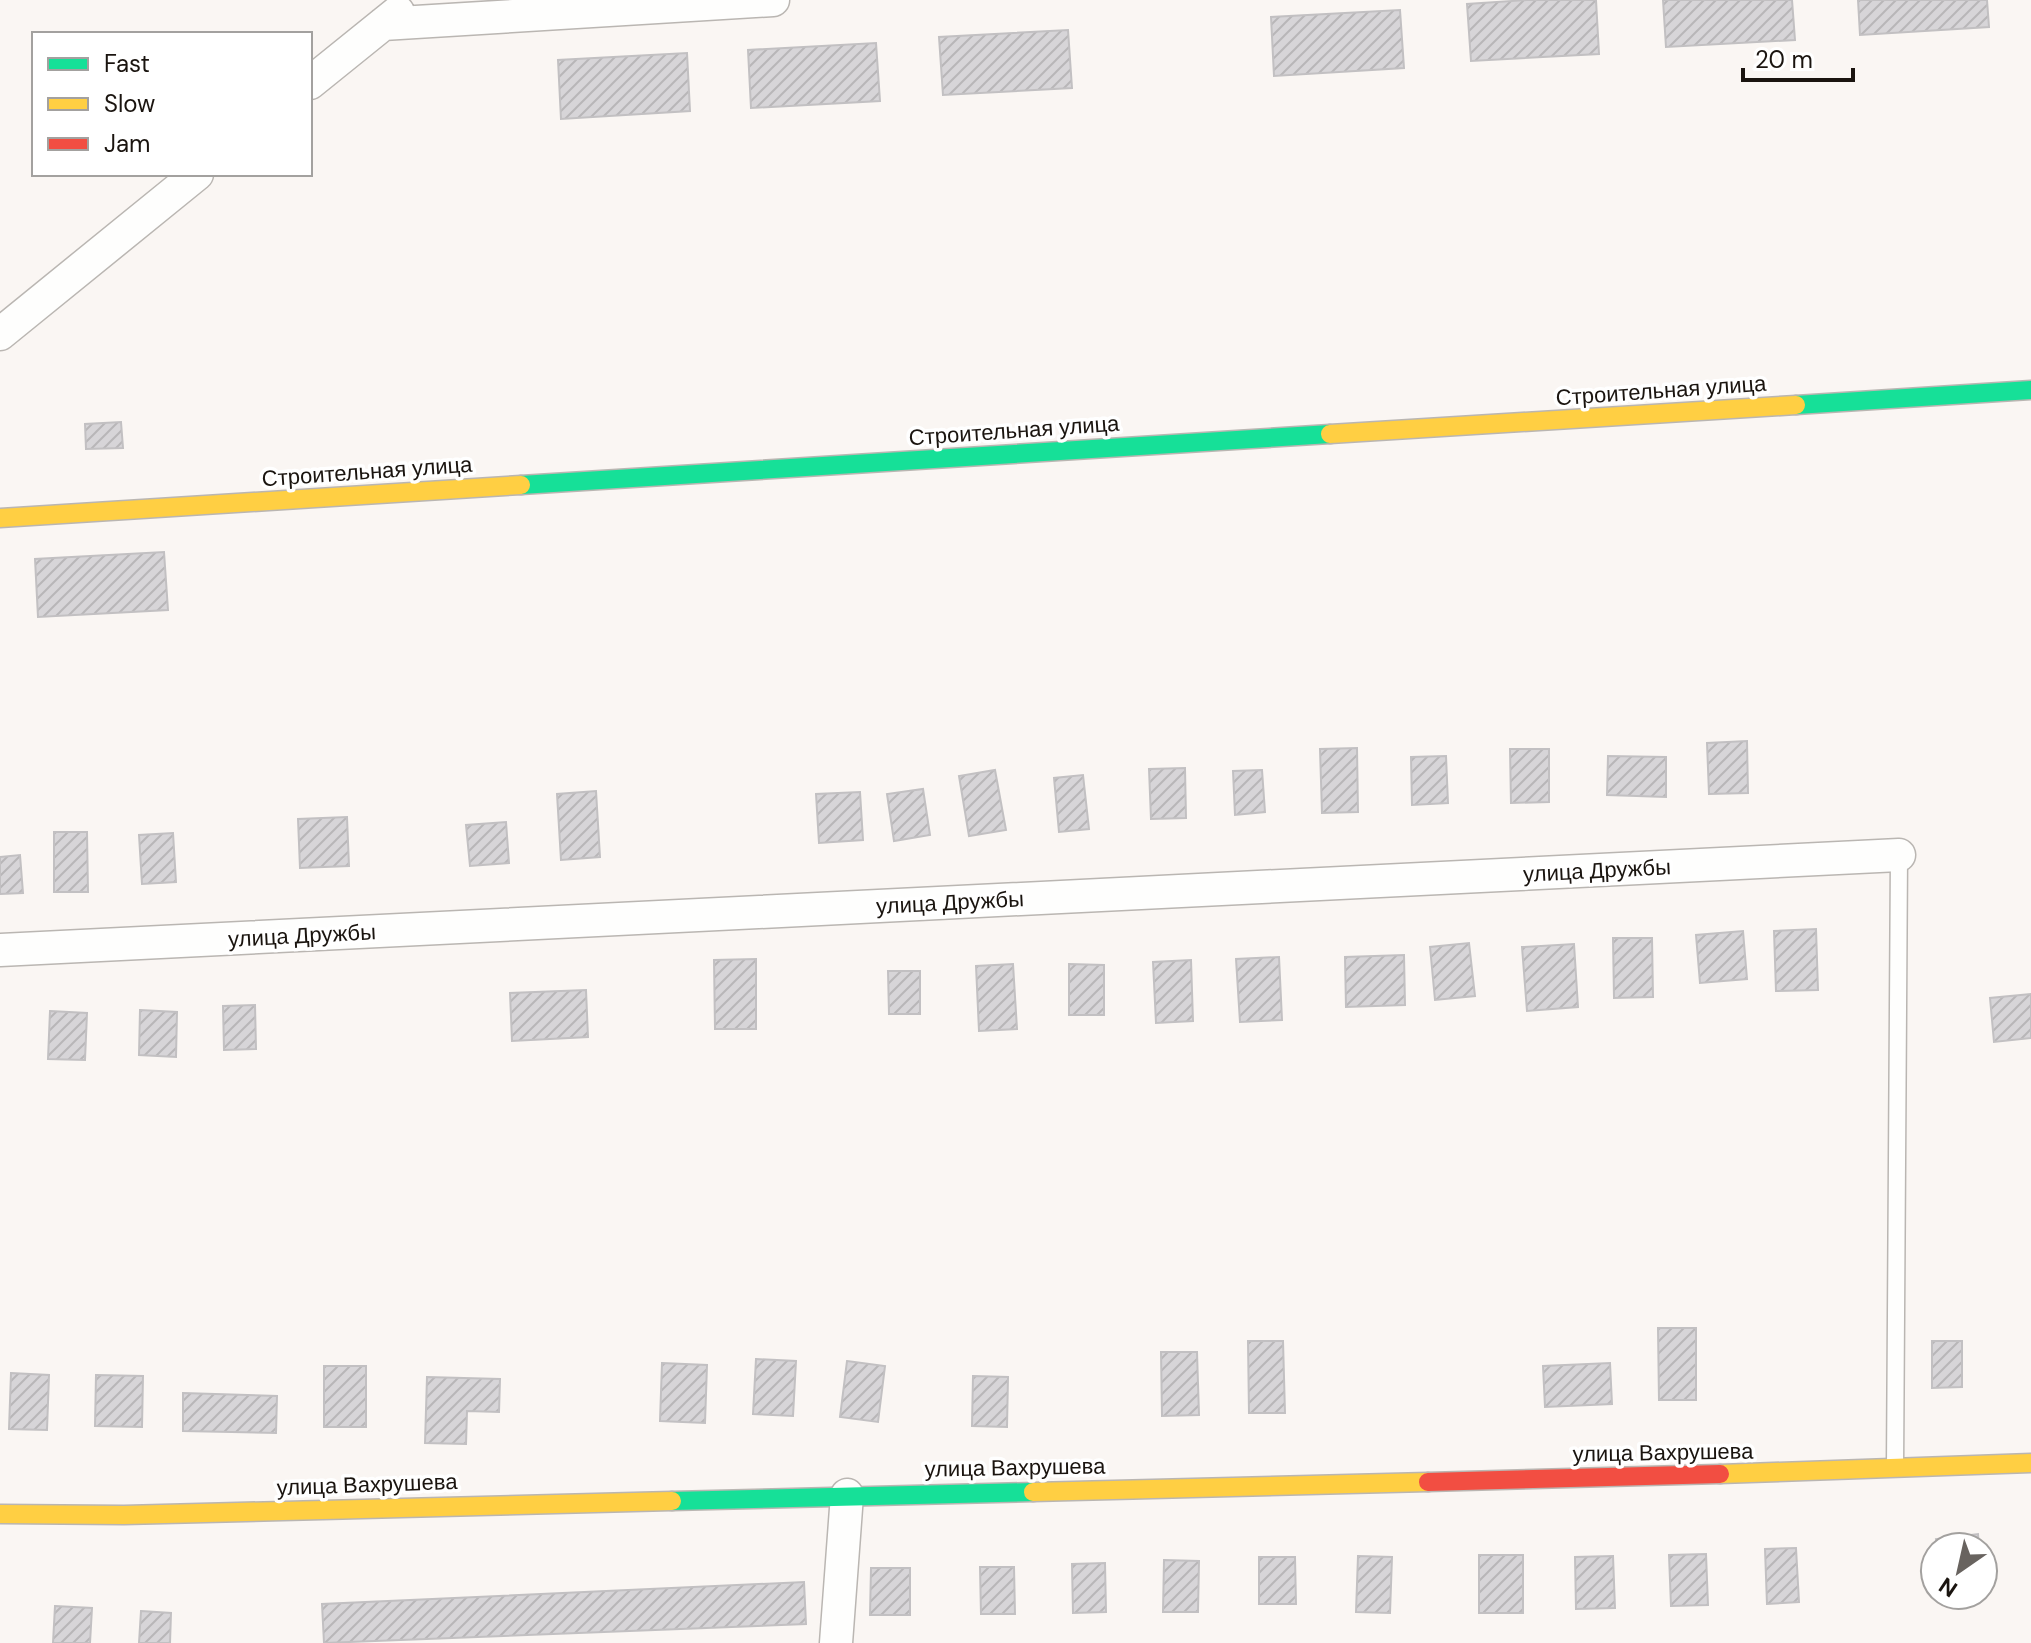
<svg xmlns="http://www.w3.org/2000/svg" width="2031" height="1643" viewBox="0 0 2031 1643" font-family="'DM Sans',sans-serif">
<defs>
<pattern id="building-hatch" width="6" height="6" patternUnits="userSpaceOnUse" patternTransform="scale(2)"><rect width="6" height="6" fill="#d7d5d8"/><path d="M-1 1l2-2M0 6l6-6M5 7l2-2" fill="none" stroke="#b8b6b8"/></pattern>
</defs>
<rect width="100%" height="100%" fill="#faf6f3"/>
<path fill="url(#building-hatch)" stroke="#c2c0c2" stroke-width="2" d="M1527 0H1596L1599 54 1471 61 1467 4Z
M1663 0H1792L1795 40 1666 47Z
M1858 0H1987L1989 27 1860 35Z
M1400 10 1404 68 1274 76 1271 17Z
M1068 30 1072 88 943 95 939 37Z
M876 43 880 101 751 108 748 50Z
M687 53 690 111 561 119 558 60Z
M121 422 123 448 86 449 85 424Z
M164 552 168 610 38 617 35 559Z
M1747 741 1748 793 1709 794 1707 743Z
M1357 748 1358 812 1322 813 1320 749Z
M1510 749H1549V802L1511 803Z
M1446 756 1448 803 1412 805 1411 757Z
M1608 756 1666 757V797L1607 795Z
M1185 768 1186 818 1151 819 1149 769Z
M995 770 1006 830 969 836 959 776Z
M1262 770 1265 812 1235 815 1233 771Z
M1083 775 1089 829 1059 832 1054 778Z
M923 789 930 835 894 841 887 794Z
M596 791 600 857 561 860 557 794Z
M860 792 863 840 819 843 816 794Z
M347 817 349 866 300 868 298 819Z
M506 822 509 863 470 866 466 825Z
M54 832H87L88 892H54Z
M173 833 176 882 142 884 139 835Z
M20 855 23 893 0 894V857Z
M1816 929 1818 990 1776 991 1774 931Z
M1743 931 1747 979 1700 983 1696 935Z
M1613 938H1652L1653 997 1614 998Z
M1469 943 1475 996 1435 1000 1430 947Z
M1574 944 1578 1007 1527 1011 1522 947Z
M1404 955 1405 1005 1346 1007 1345 957Z
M1279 957 1282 1020 1240 1022 1236 959Z
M756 959V1029H715L714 960Z
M1191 960 1193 1021 1156 1023 1153 962Z
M1013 964 1017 1029 979 1031 976 966Z
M1069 964 1104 965V1015H1069Z
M888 971H920V1014H889Z
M586 990 588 1037 512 1041 510 993Z
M2031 994V1038L1994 1042 1990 998Z
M255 1005 256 1049 224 1050 223 1006Z
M140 1010 177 1012 176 1057 139 1055Z
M50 1011 87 1013 85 1060 48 1059Z
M1658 1328H1696V1400H1659Z
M1248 1341H1283L1285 1413H1249Z
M1932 1341H1962V1387L1932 1388Z
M1161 1352H1197L1199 1415 1162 1416Z
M756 1359 796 1361 793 1416 753 1414Z
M847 1361 885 1366 878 1422 840 1417Z
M662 1363 707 1365 705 1423 660 1421Z
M1610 1363 1612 1404 1545 1407 1543 1366Z
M324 1366H366V1427H324Z
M11 1373 49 1375 47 1430 9 1429Z
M96 1375 143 1376 142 1427 95 1426Z
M973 1376 1008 1377 1007 1427 972 1426Z
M427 1377 500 1379 499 1412 467 1411 466 1444 425 1443Z
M183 1393 277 1396 276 1433 183 1431Z
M1978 1534 1979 1547H1937L1936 1539Z
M1796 1548 1799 1602 1767 1604 1765 1549Z
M1706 1554 1708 1605 1671 1606 1669 1555Z
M1479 1555H1523V1613H1479Z
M1358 1556 1392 1557 1390 1613 1356 1612Z
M1613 1556 1615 1608 1576 1609 1575 1557Z
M1259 1557H1295L1296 1604H1259Z
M1164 1560 1199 1561 1198 1612H1163Z
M1105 1563 1106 1612 1073 1613 1072 1564Z
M980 1567H1014L1015 1614H981Z
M871 1568H910V1615H870Z
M804 1582 806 1624 324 1643 322 1604Z
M55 1606 92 1608 90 1643H53Z
M141 1611 171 1613 170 1643H139Z"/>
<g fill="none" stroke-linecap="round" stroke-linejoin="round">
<g stroke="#bab6b2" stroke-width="19">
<path id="lane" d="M1895 1468 1899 855"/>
</g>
<g stroke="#bab6b2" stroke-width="35">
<path id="street" d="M383 24 773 0
M310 83 398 12
M0 334 197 174
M0 950 1899 855
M836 1643 847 1495"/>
</g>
<g stroke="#bab6b2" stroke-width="21">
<path id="fast" d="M1796 405 2031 390
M521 485 1330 434
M672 1501 1033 1492"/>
</g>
<g stroke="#bab6b2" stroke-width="21">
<path id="slow" d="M1330 434 1796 405
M0 518 521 485
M1720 1474 2031 1463
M1033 1492 1428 1482
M0 1514 124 1515 672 1501"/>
</g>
<g stroke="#bab6b2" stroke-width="21">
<path id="jam" d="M1428 1482 1720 1474"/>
</g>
<use href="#lane" stroke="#fefefd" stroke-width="16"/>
<use href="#street" stroke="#fefefd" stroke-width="32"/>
<use href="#fast" stroke="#16e098" stroke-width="18"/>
<use href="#slow" stroke="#ffcf43" stroke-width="18"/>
<use href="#jam" stroke="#f24e42" stroke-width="18"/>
</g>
<g text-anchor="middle" stroke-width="7" stroke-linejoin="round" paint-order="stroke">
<g font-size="22" fill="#1a140f" stroke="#fff">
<text transform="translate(1661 390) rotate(-4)" y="8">Строительная улица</text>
<text transform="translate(1014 430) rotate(-4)" y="8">Строительная улица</text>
<text transform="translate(367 471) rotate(-4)" y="8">Строительная улица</text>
<text transform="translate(1597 870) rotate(-3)" y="8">улица Дружбы</text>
<text transform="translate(950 902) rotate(-3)" y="8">улица Дружбы</text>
<text transform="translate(302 935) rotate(-3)" y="8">улица Дружбы</text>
<text transform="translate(1663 1452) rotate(-1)" y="8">улица Вахрушева</text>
<text transform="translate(1015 1467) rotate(-1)" y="8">улица Вахрушева</text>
<text transform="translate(367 1484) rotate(-2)" y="8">улица Вахрушева</text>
</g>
</g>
<rect x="32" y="32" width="280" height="144" fill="#ffffff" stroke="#a3a19f" stroke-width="2"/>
<rect x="48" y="58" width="40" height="12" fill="#16e098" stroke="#a3a19f" stroke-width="2"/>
<text x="104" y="72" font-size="24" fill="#1a140f">Fast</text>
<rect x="48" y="98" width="40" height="12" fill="#ffcf43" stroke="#a3a19f" stroke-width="2"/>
<text x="104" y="112" font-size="24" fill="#1a140f">Slow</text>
<rect x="48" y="138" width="40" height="12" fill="#f24e42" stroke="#a3a19f" stroke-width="2"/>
<text x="104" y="152" font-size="24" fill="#1a140f">Jam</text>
<g transform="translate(1959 1571) rotate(214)"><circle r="38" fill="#ffffff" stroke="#a3a19f" stroke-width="2"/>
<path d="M0-6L14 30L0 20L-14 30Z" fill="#68635f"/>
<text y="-12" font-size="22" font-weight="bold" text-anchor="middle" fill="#1a140f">N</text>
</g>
<path d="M1743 68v12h110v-12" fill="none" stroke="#1a140f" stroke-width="4"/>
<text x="1755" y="68" font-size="24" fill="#1a140f" stroke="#ffffff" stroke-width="6" paint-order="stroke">20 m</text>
</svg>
